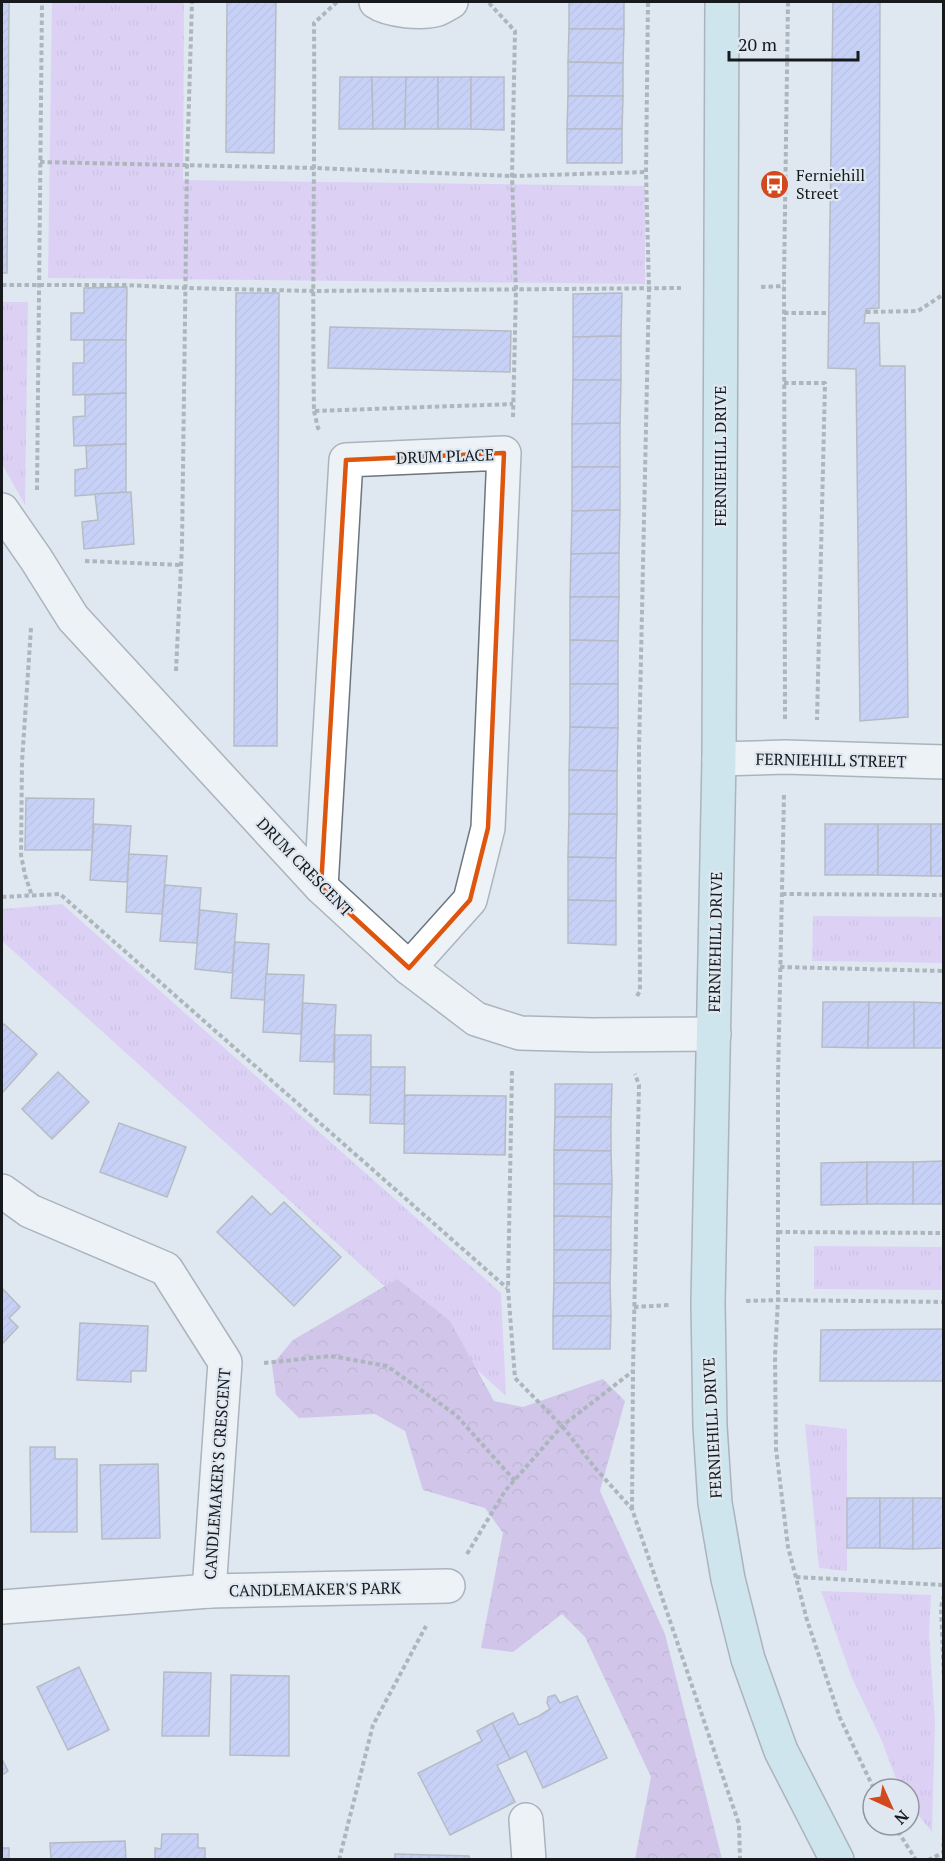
<svg xmlns="http://www.w3.org/2000/svg" width="945" height="1861" viewBox="0 0 945 1861" font-family="'PT Serif',serif">
<defs>
<pattern id="grass-tufts" width="24" height="20" patternUnits="userSpaceOnUse" patternTransform="scale(1.5)"><rect width="24" height="20" fill="#d9b6fb"/><path d="M3 7l-1-3M5 7V3M7 7l1-3M15 17l-1-3M17 17v-4M19 17l1-3" fill="none" stroke="#ba9cd7"/></pattern>
<pattern id="forest-crowns" width="20" height="18" patternUnits="userSpaceOnUse" patternTransform="scale(1.5)"><rect width="20" height="18" fill="#c09ee1"/><path d="M2 6a3 3 0 1 1 6 0M12 15a3 3 0 1 1 6 0" fill="none" stroke="#9b80b6"/></pattern>
<pattern id="building-hatch" width="6" height="6" patternUnits="userSpaceOnUse" patternTransform="scale(1.5)"><rect width="6" height="6" fill="#acb7fe"/><path d="M-1 1l2-2M0 6l6-6M5 7l2-2" fill="none" stroke="#939dd9"/></pattern>
</defs>
<rect width="100%" height="100%" fill="#dfe8f0"/>
<g fill="url(#grass-tufts)">
<path d="M52 2H184L183 180 645 186V284L48 278Z"/>
<path d="M2 302H28L25 505 2 464Z"/>
<path d="M62 904 501 1293 506 1396 2 941V909Z"/>
<path d="M813 916 943 917V963L812 961Z"/>
<path d="M814 1246 943 1247V1290L814 1289Z"/>
<path d="M805 1424 847 1429V1571L819 1568Z"/>
<path d="M821 1591 931 1595 929 1634 935 1723 932 1832 909 1804V1789H900L881 1739 852 1678Z"/>
</g>
<path fill="url(#forest-crowns)" d="M397 1279 450 1321 494 1401 523 1407 603 1379 625 1401 600 1491 665 1634 722 1859H635L651 1777 585 1637 562 1614 513 1652 481 1648 503 1533 485 1508 423 1490 405 1431 375 1414 299 1418 276 1395 272 1365 293 1340Z"/>
<g fill="url(#building-hatch)" stroke="#848690" stroke-width="1.5">
<path d="M2 2H9L7 273H2Z"/>
<path d="M227 2H276L274 153 226 152Z"/>
<rect x="569" y="2" width="55" height="27"/>
<path d="M833 2H880L879 308 866 309 864 323H879L880 366H905L908 717 860 721 856 369 828 368Z"/>
<path d="M569 29H624L623 63 568 62Z"/>
<path d="M568 62 623 63V96H568Z"/>
<path d="M340 77H372L373 129H339Z"/>
<path d="M372 77H406L405 129H373Z"/>
<path d="M406 77H438V129H405Z"/>
<rect x="438" y="77" width="33" height="52"/>
<path d="M471 77H504V130L471 129Z"/>
<path d="M568 96H623L622 129H567Z"/>
<rect x="567" y="129" width="55" height="34"/>
<path d="M127 287 126 340H71V313H84V288Z"/>
<path d="M236 293H279L277 746H234Z"/>
<path d="M622 293 621 336 573 337V294Z"/>
<path d="M330 327 511 331 510 372 328 368Z"/>
<path d="M621 336V380H573V337Z"/>
<path d="M84 340H126V393L73 395V363H84Z"/>
<path d="M573 380H621L620 423 572 424Z"/>
<path d="M126 393V444L74 446 73 417 85 416V395Z"/>
<path d="M620 423V467H572V424Z"/>
<path d="M126 444V492L75 496V470L87 468 86 446Z"/>
<path d="M572 467H620V510L572 511Z"/>
<path d="M131 492 134 544 84 549 82 522 98 520 95 494Z"/>
<path d="M620 510 619 553 571 554 572 511Z"/>
<path d="M619 553V597H570L571 554Z"/>
<path d="M570 597H619L618 641 570 640Z"/>
<path d="M570 640 618 641V684H570Z"/>
<path d="M570 684H618V728L570 727Z"/>
<path d="M570 727 618 728 617 771 569 770Z"/>
<path d="M569 770 617 771V814H569Z"/>
<path d="M26 798 94 799 92 850H25Z"/>
<path d="M569 814H617L616 858 568 857Z"/>
<path d="M94 824 131 826 127 882 90 880Z"/>
<rect x="825" y="824" width="53" height="51"/>
<path d="M878 824H931V876L878 875Z"/>
<rect x="931" y="824" width="13" height="52"/>
<path d="M129 854 167 856 162 914 126 912Z"/>
<path d="M568 857 616 858V901L568 900Z"/>
<path d="M165 885 201 888 197 943 160 941Z"/>
<path d="M568 900 616 901V945L568 943Z"/>
<path d="M200 910 237 914 232 973 195 969Z"/>
<path d="M235 942 269 944 265 1000 231 998Z"/>
<path d="M266 974 304 975 301 1034 263 1032Z"/>
<path d="M823 1002H869L868 1048 822 1047Z"/>
<path d="M869 1002H914V1048H868Z"/>
<path d="M914 1002 944 1003V1048H914Z"/>
<path d="M303 1003 336 1005 333 1062 300 1061Z"/>
<path d="M4 1024 37 1054 2 1093V1026Z"/>
<path d="M335 1035H371V1095L334 1094Z"/>
<path d="M371 1067H405L404 1124 370 1123Z"/>
<path d="M58 1072 89 1102 52 1139 22 1109Z"/>
<path d="M555 1084H612L611 1117H555Z"/>
<path d="M405 1095 506 1096 505 1155 404 1153Z"/>
<path d="M555 1117H611V1151L554 1150Z"/>
<path d="M119 1123 186 1147 167 1197 100 1172Z"/>
<path d="M554 1150 611 1151 612 1184H554Z"/>
<path d="M944 1161V1204H913V1162Z"/>
<path d="M867 1162V1204L821 1205V1163Z"/>
<rect x="867" y="1162" width="46" height="42"/>
<path d="M554 1184H612L611 1217 554 1216Z"/>
<path d="M252 1196 271 1215 284 1202 341 1257 294 1306 217 1232Z"/>
<path d="M554 1216 611 1217V1250H554Z"/>
<path d="M554 1250H611L610 1283H554Z"/>
<path d="M554 1283H610L611 1316H553Z"/>
<path d="M2 1288 20 1307 9 1318 18 1327 2 1344Z"/>
<path d="M553 1316H611L610 1349H553Z"/>
<path d="M80 1323 148 1326 146 1371H131V1382L77 1380Z"/>
<path d="M944 1329V1381H820L821 1330Z"/>
<path d="M30 1447H55V1459H77V1532H31Z"/>
<path d="M158 1464 160 1538 102 1539 100 1465Z"/>
<rect x="847" y="1498" width="33" height="50"/>
<path d="M880 1498H913V1549L880 1548Z"/>
<path d="M913 1498H944V1548L913 1549Z"/>
<path d="M79 1667 109 1730 68 1750 37 1687Z"/>
<path d="M164 1672 211 1673 209 1736H162Z"/>
<path d="M231 1675 289 1676V1756L230 1755Z"/>
<path d="M555 1695 560 1703 577 1696 607 1758 543 1788 526 1751 510 1759 492 1723 513 1713 519 1725 539 1716 550 1709 547 1703 548 1697Z"/>
<path d="M492 1723 510 1759 497 1765 515 1802 450 1835 418 1773 482 1741 477 1731Z"/>
<path d="M2 1759 8 1771 2 1775Z"/>
<path d="M162 1834H198V1848H205V1860H155V1848L161 1849Z"/>
<path d="M125 1841 126 1860H51L50 1843Z"/>
<rect x="2" y="1848" width="7" height="12"/>
<path d="M395 1854 469 1856V1860H395Z"/>
</g>
<g fill="none" stroke-linecap="round" stroke-linejoin="round">
<defs>
<g id="street">
<path d="M376 2C389 11 423 14 438 9 443 7 447 4 451 2"/>
<path d="M2 510 36 559 73 618 321 887 409 968 476 1019 520 1033 592 1035 714 1034"/>
<path d="M719 759 785 757 944 762"/>
<path d="M321 887 346 460 504 453 488 828 470 900 409 968"/>
<path d="M2 1191 30 1211 166 1269 225 1362 209 1591"/>
<path d="M2 1607 209 1591 448 1586"/>
<path d="M526 1820 529 1860"/>
</g>
<path id="secondary" d="M722 2 719 759 708 1303 710 1426 715 1503 728 1579 748 1659 781 1751 837 1860"/>
</defs>
<use href="#street" stroke="#6d757d" stroke-width="36"/>
<use href="#secondary" stroke="#6d757d" stroke-width="36"/>
<g stroke="#747a7f" stroke-width="4" stroke-dasharray="4.5 3" stroke-linecap="butt">
<path d="M337 2 314 23C315 152 312 281 314 411L513 404"/>
<path d="M489 3 515 31 512 176 516 290 513 417"/>
<path d="M40 162 315 168 512 176 646 172"/>
<path d="M2 285H125L187 288 312 291 681 288"/>
<path d="M761 287 784 286"/>
<path d="M866 312 918 311 944 294"/>
<path d="M784 313H828"/>
<path d="M784 383H825L817 720"/>
<path d="M314 411 318 428 321 432"/>
<path d="M37 490 42 2"/>
<path d="M85 561 181 565"/>
<path d="M31 628 22 762 21 855 25 875 32 896"/>
<path d="M176 671 182 545 187 166 192 2"/>
<path d="M785 719 784 279 788 2"/>
<path d="M784 795 778 1079V1300L775 1356 776 1449 788 1547 807 1620 840 1718 874 1789"/>
<path d="M782 894 944 895"/>
<path d="M2 897 60 894 507 1288"/>
<path d="M780 967 944 971"/>
<path d="M637 996 640 991 639 750 649 289 646 172 648 2"/>
<path d="M512 1071 508 1289 515 1378 562 1426 596 1469 632 1509 739 1824 740 1860"/>
<path d="M778 1232 944 1233"/>
<path d="M746 1301 778 1300 944 1302"/>
<path d="M634 1307 670 1305"/>
<path d="M264 1363 331 1356 387 1366 456 1415 515 1481"/>
<path d="M632 1509 633 1371 639 1085 635 1074"/>
<path d="M467 1554 505 1491 562 1426 633 1371"/>
<path d="M796 1577 944 1585"/>
<path d="M944 1595 941 1607 944 1680"/>
<path d="M894 1825 916 1860"/>
<path d="M339 1860 373 1725 426 1626"/>
<path d="M928 1860 943 1853 944 1833"/>
</g>
<use href="#street" stroke="#fff" stroke-width="33"/>
<use href="#secondary" stroke="#bbe2eb" stroke-width="33"/>
</g>
<path d="M0 0H945V1861H0ZM504 453 488 828 470 900 409 968 321 887 346 460Z" fill="#dfe8f0" fill-opacity=".55" fill-rule="evenodd"/>
<path fill="none" stroke="#de560d" stroke-width="4.5" stroke-linejoin="round" d="M504 453 488 828 470 900 409 968 321 887 346 460Z"/>
<defs>
<symbol id="bus-disc" viewBox="-11 -11 22 22"><circle r="9.5" fill="#d1491c" stroke="#dfe8f0"/><path d="M-5-6H5V4H4V6H2V4H-2V6H-4V4H-5ZM-3.5-4V0h7V-4ZM-3.5 1.2v1.5H-2V1.2ZM2 1.2v1.5H3.5V1.2Z" fill="#fff"/></symbol>
</defs>
<g fill-rule="evenodd">
<use href="#bus-disc" x="758" y="168" width="33" height="33"/>
</g>
<g text-anchor="middle" dominant-baseline="central" stroke-width="4.5" stroke-linejoin="round" paint-order="stroke">
<g font-size="16" fill="#171a1d" stroke="#dfe8f0" text-anchor="start">
<text x="796" y="175">Ferniehill<tspan x="796" dy="18">Street</tspan></text>
</g>
<g font-size="16" fill="#171a1d" stroke="#dfe8f0">
<text transform="translate(445 456) rotate(-2)">DRUM PLACE</text>
<text transform="translate(720 456) rotate(-90)">FERNIEHILL DRIVE</text>
<text transform="translate(831 760) rotate(1)">FERNIEHILL STREET</text>
<text transform="translate(305 867) rotate(46)">DRUM CRESCENT</text>
<text transform="translate(715 942) rotate(-89)">FERNIEHILL DRIVE</text>
<text transform="translate(712 1428) rotate(-93)">FERNIEHILL DRIVE</text>
<text transform="translate(217 1474) rotate(-86)">CANDLEMAKER'S CRESCENT</text>
<text transform="translate(315 1589) rotate(-1)">CANDLEMAKER'S PARK</text>
</g>
</g>
<rect width="945" height="1861" fill="none" stroke="#171a1d" stroke-width="6"/>
<g transform="translate(891 1807) rotate(135)"><circle r="28" fill="#dfe8f0" stroke="#8f969c" stroke-width="1.5"/>
<path d="M0-4.5L10 22L0 15L-10 22Z" fill="#d1491c"/>
<text y="-9" font-size="16" font-weight="bold" text-anchor="middle" fill="#171a1d">N</text>
</g>
<path d="M729 51v9h129v-9" fill="none" stroke="#171a1d" stroke-width="3"/>
<text x="738" y="51" font-size="18" fill="#171a1d" stroke="#dfe8f0" stroke-width="4.5" paint-order="stroke">20 m</text>
</svg>
